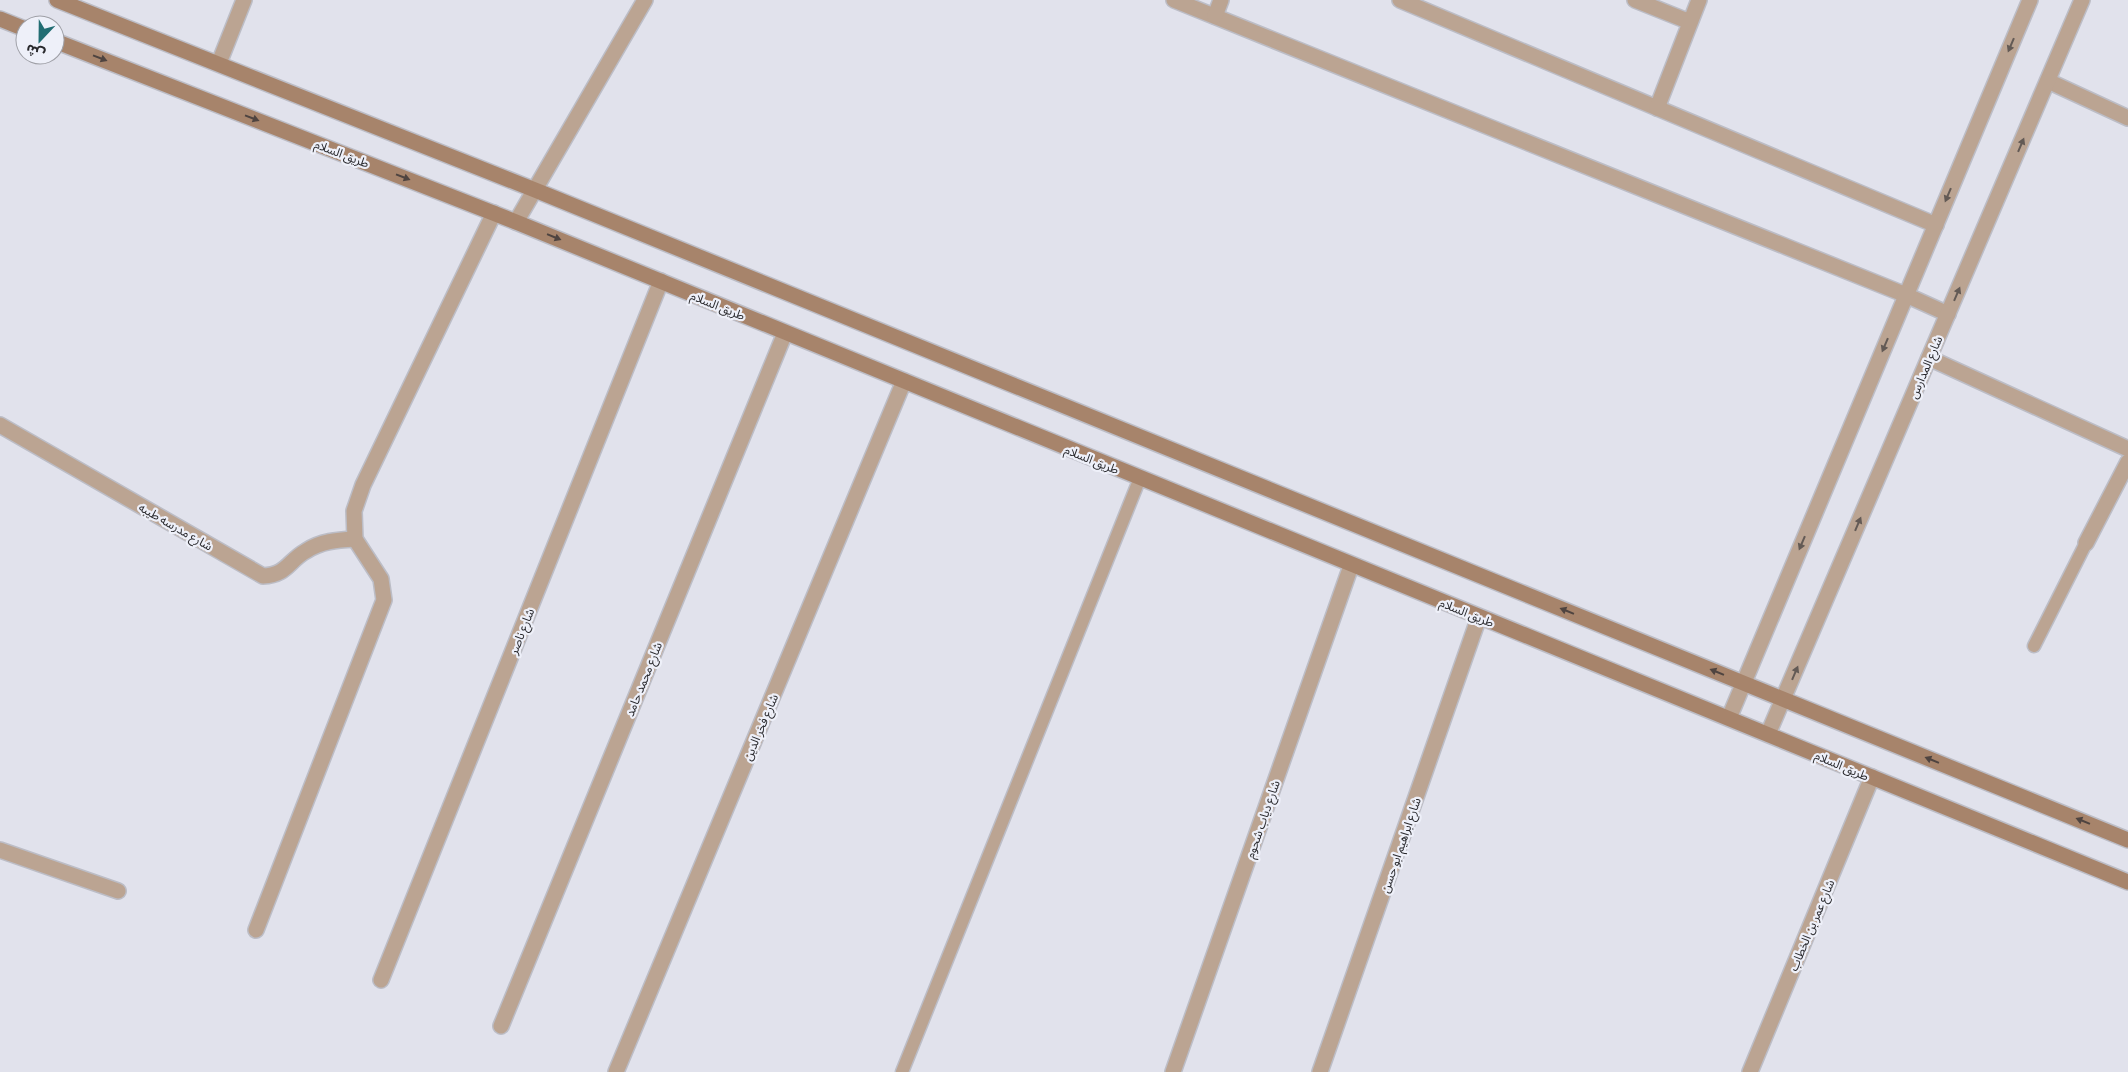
<svg xmlns="http://www.w3.org/2000/svg" width="2128" height="1072" viewBox="0 0 2128 1072" font-family="Barlow,'Noto Sans Arabic',sans-serif">
<rect width="100%" height="100%" fill="#e1e2ec"/>
<g fill="none" stroke-linecap="round" stroke-linejoin="round">
<defs>
<g id="service">
<path d="M2034 646 2086 543"/>
<path d="M902 1072 1140 478"/>
</g>
<g id="minor">
<path d="M1174 0 1906 295 1948 314"/>
<path d="M1400 0 1936 225"/>
<path d="M1635 0 1690 22"/>
<path d="M1215 16 1221 0"/>
<path d="M219 63 244 0"/>
<path d="M2048 81 2128 118"/>
<path d="M1657 108 1699 0"/>
<path d="M516 222 645 0"/>
<path d="M1929 358 2128 449"/>
<path d="M0 425 263 576C287 575 288 561 306 551 321 541 337 540 355 539"/>
<path d="M2086 543 2128 462"/>
<path d="M1729 718 2030 0"/>
<path d="M1768 734 2082 0"/>
<path d="M0 850 118 891"/>
<path d="M256 930 384 600 381 579 355 539 354 511 363 485 494 213"/>
<path d="M381 980 661 281"/>
<path d="M501 1026 785 333"/>
<path d="M616 1072 904 381"/>
<path d="M1173 1072 1351 566"/>
<path d="M1320 1072 1479 617"/>
<path d="M1750 1072 1872 777"/>
</g>
<g id="secondary">
<path d="M57 0 535 190 2128 840"/>
<path d="M0 19 25 29"/>
<path d="M55 41 516 222 2128 882"/>
</g>
</defs>
<use href="#service" stroke="#bcbdc6" stroke-width="15"/>
<use href="#minor" stroke="#bcbdc6" stroke-width="18"/>
<use href="#secondary" stroke="#bcbdc6" stroke-width="18"/>
<use href="#service" stroke="#bba492" stroke-width="12"/>
<use href="#minor" stroke="#bba492" stroke-width="15"/>
<use href="#secondary" stroke="#a7846b" stroke-width="15"/>
</g>
<defs><path id="oneway-solid" d="M-6-.8H1V-3.2L6.5 0L1 3.2V.8H-6Z" transform="scale(1.25)"/></defs>
<g fill="#635a55">
<use href="#oneway-solid" transform="translate(2011 45) rotate(113)"/>
<use href="#oneway-solid" transform="translate(2021 145) rotate(-67)"/>
<use href="#oneway-solid" transform="translate(1948 195) rotate(113)"/>
<use href="#oneway-solid" transform="translate(1957 294) rotate(-67)"/>
<use href="#oneway-solid" transform="translate(1885 345) rotate(113)"/>
<use href="#oneway-solid" transform="translate(1858 524) rotate(-67)"/>
<use href="#oneway-solid" transform="translate(1802 543) rotate(113)"/>
<use href="#oneway-solid" transform="translate(1795 673) rotate(-67)"/>
</g>
<g fill="#4f4440">
<use href="#oneway-solid" transform="translate(100 58) rotate(21)"/>
<use href="#oneway-solid" transform="translate(252 118) rotate(21)"/>
<use href="#oneway-solid" transform="translate(403 177) rotate(21)"/>
<use href="#oneway-solid" transform="translate(554 237) rotate(22)"/>
<use href="#oneway-solid" transform="translate(1567 611) rotate(-158)"/>
<use href="#oneway-solid" transform="translate(1717 672) rotate(-158)"/>
<use href="#oneway-solid" transform="translate(1932 760) rotate(-158)"/>
<use href="#oneway-solid" transform="translate(2083 821) rotate(-158)"/>
</g>
<g text-anchor="middle" dominant-baseline="central" stroke-width="4.5" stroke-linejoin="round" paint-order="stroke">
<g font-size="12" fill="#29292d" stroke="#eef0f9">
<text transform="translate(342 153) rotate(21)">طريق السلام</text>
<text transform="translate(718 305) rotate(22)">طريق السلام</text>
<text transform="translate(1925 367) rotate(-67)">شارع المدارس</text>
<text transform="translate(1092 459) rotate(22)">طريق السلام</text>
<text transform="translate(176 526) rotate(30)">شارع مدرسه طيبه</text>
<text transform="translate(1467 612) rotate(22)">طريق السلام</text>
<text transform="translate(521 631) rotate(-68)">شارع ناصر</text>
<text transform="translate(643 679) rotate(-68)">شارع محمد حامد</text>
<text transform="translate(760 727) rotate(-67)">شارع فخر الدين</text>
<text transform="translate(1842 765) rotate(23)">طريق السلام</text>
<text transform="translate(1262 819) rotate(-71)">شارع دياب شحوم</text>
<text transform="translate(1400 845) rotate(-71)">شارع ابراهيم ابو حسن</text>
<text transform="translate(1811 925) rotate(-67)">شارع عمر بن الخطاب</text>
</g>
</g>
<g transform="translate(40 40) rotate(202)"><circle r="24" fill="#eef0f9" stroke="#9fa0a7"/>
<path d="M0-4L9 19L0 12L-9 19Z" fill="#226d73"/>
<text y="-8" font-size="14" font-weight="bold" text-anchor="middle" fill="#29292d">ش</text>
</g>
</svg>
